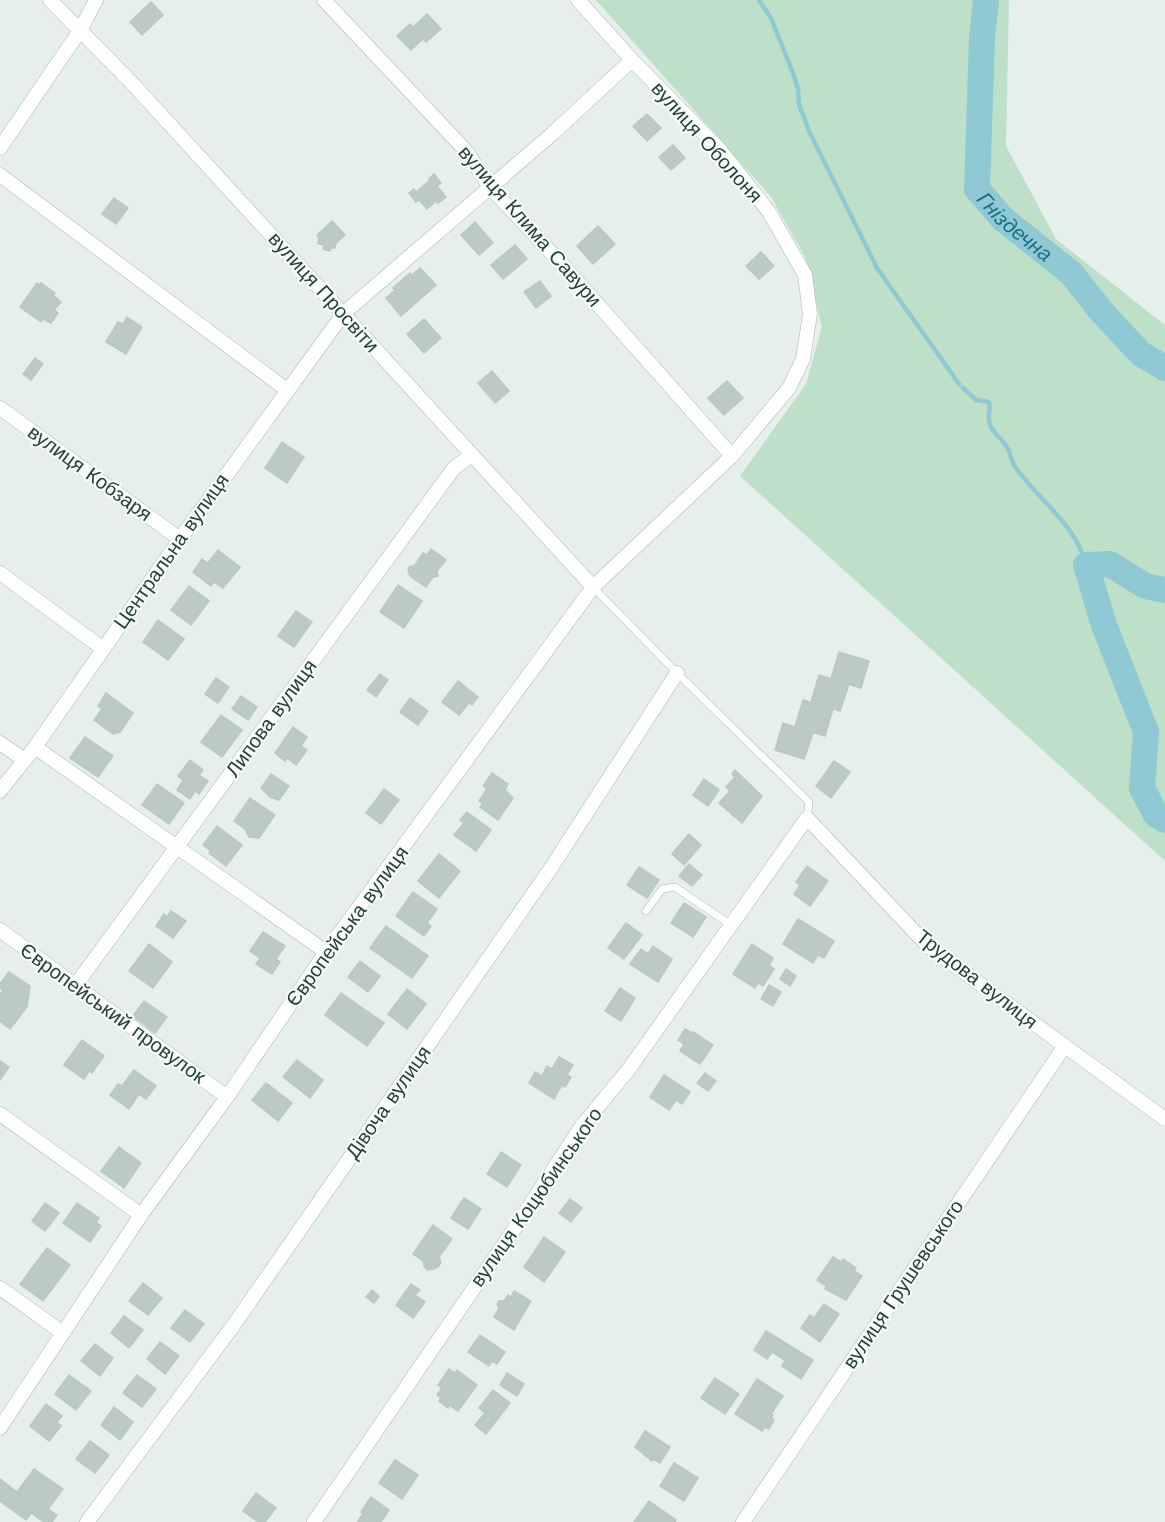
<svg xmlns="http://www.w3.org/2000/svg" width="1165" height="1522" viewBox="0 0 1165 1522" font-family="'Work Sans',sans-serif">
<rect width="100%" height="100%" fill="#e6efeb"/>
<path fill="#bfe0c8" d="M596 0H1009L1006 146 1056 239 1165 325V861L740 476 806 384 822 327 805 257 771 197Z"/>
<g fill="none" stroke-linecap="round" stroke-linejoin="round">
<g stroke="#8ec9d4" stroke-width="4.5">
<path d="M759 0 771 18 793 73 798 89 799 104 809 131 877 268 959 384"/>
<path d="M963 388 976 400 989 402C991 410 987 417 990 425 994 434 1002 439 1007 447 1011 454 1011 462 1016 468 1039 500 1077 526 1086 565"/>
</g>
<g stroke="#8ec9d4" stroke-width="26">
<path id="s1" d="M986 0 982 38 977 189 1003 219 1071 273 1101 311 1141 354 1165 368"/>
<path d="M1165 590 1145 586 1110 564 1086 565 1104 625 1146 732 1142 788 1156 815 1165 820"/>
</g>
</g>
<g fill="#bbcac4" stroke="#b8c9c2" stroke-width="1.5">
<path d="M151 2 163 15 142 35 130 22Z"/>
<path d="M427 14 441 29 426 42 423 39 411 50 397 36 410 24 413 27Z"/>
<path d="M647 114 661 128 647 141 633 126Z"/>
<path d="M673 145 685 158 671 170 659 157Z"/>
<path d="M434 174 441 183 437 186 446 197 438 203 436 201 427 209 419 200 416 202 409 193 414 189 416 192 430 180 429 179Z"/>
<path d="M114 198 128 208 116 224 102 214Z"/>
<path d="M332 221 345 235 336 243 335 248H331L330 251 323 249 324 245 318 244 319 238 317 235Z"/>
<path d="M475 222 493 243 479 255 461 235Z"/>
<path d="M598 226 615 244 593 264 577 246Z"/>
<path d="M515 245 527 259 503 279 491 265Z"/>
<path d="M761 252 774 266 759 279 746 266Z"/>
<path d="M420 268 436 285 401 316 386 298 395 290 393 288 410 273 412 275Z"/>
<path d="M540 281 551 296 536 308 524 292Z"/>
<path d="M37 283 39 285 41 283 55 293 53 295 61 302 54 310 58 313 51 323 43 319 41 322 20 307Z"/>
<path d="M127 317 142 327 126 354 106 342 118 322 123 324Z"/>
<path d="M424 319 441 338 424 353 407 334Z"/>
<path d="M35 358 43 364 31 380 23 374Z"/>
<path d="M492 371 509 391 495 403 478 383Z"/>
<path d="M727 381 743 398 724 415 708 398Z"/>
<path d="M282 442 304 457 287 483 265 468Z"/>
<path d="M431 549 446 560 437 571 438 576 433 577 426 587 410 576 408 571 409 567 415 565 423 553 427 555Z"/>
<path d="M218 550 240 567 223 588 214 582 211 586 193 572 202 559 208 563Z"/>
<path d="M398 585 422 601 404 628 380 612Z"/>
<path d="M189 586 209 601 191 625 171 610Z"/>
<path d="M296 611 312 622 294 647 278 636Z"/>
<path d="M158 620 184 639 168 660 143 642Z"/>
<path d="M839 652 869 661 861 688 831 679Z"/>
<path d="M380 674 388 680 376 697 367 690Z"/>
<path d="M819 675 849 684 840 711 811 702Z"/>
<path d="M216 678 229 687 218 703 205 694Z"/>
<path d="M458 681 478 697 472 705 469 703 459 715 442 702Z"/>
<path d="M106 693 133 713 120 732 113 734 94 720 102 709 98 706Z"/>
<path d="M241 696 257 707 248 720 232 709Z"/>
<path d="M410 698 428 711 418 725 400 712Z"/>
<path d="M803 700 833 709 825 736 795 727Z"/>
<path d="M221 715 242 730 222 757 201 742Z"/>
<path d="M783 723 813 733 804 759 775 750Z"/>
<path d="M293 727 307 737 301 746 307 750 296 765 287 758 285 761 275 753Z"/>
<path d="M85 737 113 756 98 777 70 758Z"/>
<path d="M190 760 203 770 199 775 208 781 199 794 195 791 190 799 177 790 183 780 178 776Z"/>
<path d="M834 761 850 772 831 798 816 786Z"/>
<path d="M735 770 762 796 742 823 719 803 730 791 726 787 735 777 732 774Z"/>
<path d="M492 773 508 784 505 790 513 798 498 820 480 807 483 803 479 801 487 789 483 786Z"/>
<path d="M271 774 289 786 279 800 270 797 261 788Z"/>
<path d="M704 779 719 790 708 806 693 795Z"/>
<path d="M157 784 184 803 169 824 142 805Z"/>
<path d="M384 789 399 800 381 824 366 813Z"/>
<path d="M250 798 275 815 259 838 249 837 245 829 234 821Z"/>
<path d="M467 812 491 830 476 851 454 835 464 823 460 820Z"/>
<path d="M217 826 242 845 226 866 209 853 211 851 203 845Z"/>
<path d="M689 834 701 845 684 865 672 854Z"/>
<path d="M439 854 460 871 439 898 418 881Z"/>
<path d="M689 864 702 875 692 886 679 876Z"/>
<path d="M807 866 828 881 810 906 794 894 800 885 796 882Z"/>
<path d="M639 867 659 880 647 898 627 885Z"/>
<path d="M413 892 437 909 427 923 431 926 424 936 396 916Z"/>
<path d="M684 903 706 917 693 937 671 923Z"/>
<path d="M171 911 186 921 173 938 156 926 164 914 167 917Z"/>
<path d="M798 919 834 941 824 958 818 955 813 963 783 944Z"/>
<path d="M626 923 642 935 624 959 608 948Z"/>
<path d="M386 926 428 956 412 978 370 948Z"/>
<path d="M263 932 285 946 276 959 280 962 272 974 256 964 260 958 250 951Z"/>
<path d="M149 944 172 962 153 988 129 971Z"/>
<path d="M752 944 773 958 769 965 774 969 763 986 758 983 755 988 733 974Z"/>
<path d="M653 946 672 959 658 982 630 964 641 949 648 954Z"/>
<path d="M360 961 380 976 368 992 348 977Z"/>
<path d="M786 969 796 976 790 986 780 979Z"/>
<path d="M9 972 30 986 27 1007 10 1029 0 1021V995L3 990 0 988V984Z"/>
<path d="M769 985 781 992 773 1006 761 999Z"/>
<path d="M620 988 635 998 621 1021 605 1011Z"/>
<path d="M407 989 426 1004 407 1029 388 1014Z"/>
<path d="M341 993 384 1023 367 1046 325 1015Z"/>
<path d="M144 1001 167 1017 155 1033 133 1016Z"/>
<path d="M685 1029 692 1033 693 1032 713 1045 700 1064 680 1051 684 1044 678 1040Z"/>
<path d="M82 1040 104 1056 92 1073 89 1071 84 1079 64 1065Z"/>
<path d="M559 1057 573 1065 567 1075 571 1077 565 1087 562 1085 554 1099 529 1083 535 1072 542 1076 547 1066 552 1069Z"/>
<path d="M297 1060 323 1080 310 1098 283 1077Z"/>
<path d="M0 1061 9 1067 0 1080Z"/>
<path d="M134 1070 156 1086 146 1099 139 1094 129 1109 110 1095 118 1084 122 1086Z"/>
<path d="M705 1073 716 1081 708 1091 697 1083Z"/>
<path d="M664 1075 690 1092 682 1104 676 1100 669 1110 650 1097Z"/>
<path d="M266 1083 292 1103 278 1121 252 1100Z"/>
<path d="M119 1147 141 1163 124 1188 101 1171Z"/>
<path d="M501 1152 521 1165 507 1187 487 1174Z"/>
<path d="M464 1198 481 1209 468 1229 451 1218Z"/>
<path d="M570 1199 582 1208 571 1222 559 1213Z"/>
<path d="M45 1203 59 1213 45 1231 32 1221Z"/>
<path d="M77 1203 99 1218 96 1223 101 1226 90 1242 63 1223Z"/>
<path d="M433 1225 452 1239 439 1257 441 1262 439 1266 434 1269 427 1270 424 1266 423 1261 413 1254Z"/>
<path d="M544 1237 565 1252 544 1282 524 1267Z"/>
<path d="M47 1248 70 1265 43 1301 20 1284Z"/>
<path d="M833 1257 841 1262 843 1259 856 1268 854 1271 862 1276 846 1300 825 1289 826 1286 817 1280Z"/>
<path d="M143 1283 162 1298 148 1315 129 1301Z"/>
<path d="M411 1284 420 1290 415 1295 425 1302 413 1318 396 1305Z"/>
<path d="M372 1290 379 1296 374 1303 366 1297Z"/>
<path d="M514 1291 531 1301 514 1330 494 1317 499 1308 497 1304 499 1301H504L508 1295 511 1297Z"/>
<path d="M824 1304 839 1314 820 1342 801 1328 810 1315 814 1318Z"/>
<path d="M185 1310 204 1324 190 1342 171 1328Z"/>
<path d="M124 1316 143 1330 129 1348 111 1333Z"/>
<path d="M766 1331 813 1360 801 1379 782 1366 785 1360 772 1352 767 1359 754 1350Z"/>
<path d="M480 1335 505 1352 497 1364 492 1361 489 1366 468 1352Z"/>
<path d="M160 1342 179 1356 165 1374 147 1359Z"/>
<path d="M95 1344 113 1358 100 1376 81 1361Z"/>
<path d="M449 1369 455 1373 457 1370 477 1385 458 1411 449 1405 448 1408 439 1401 441 1398 437 1395 442 1388 438 1385Z"/>
<path d="M507 1373 524 1384 517 1396 500 1385Z"/>
<path d="M69 1375 91 1391 76 1410 55 1394Z"/>
<path d="M137 1375 156 1389 142 1407 123 1393Z"/>
<path d="M715 1378 739 1394 725 1414 701 1398Z"/>
<path d="M757 1379 783 1396 771 1414 773 1415 771 1418 774 1420 769 1429 765 1427 762 1431 735 1414Z"/>
<path d="M493 1390 510 1403 486 1434 475 1425 485 1413 479 1408Z"/>
<path d="M46 1404 62 1416 57 1422 61 1426 49 1441 30 1426Z"/>
<path d="M114 1407 133 1422 120 1440 101 1425Z"/>
<path d="M645 1431 670 1447 660 1463 653 1459 652 1461 635 1447Z"/>
<path d="M90 1441 109 1455 95 1473 76 1459Z"/>
<path d="M395 1460 418 1475 402 1499 379 1483Z"/>
<path d="M674 1463 698 1478 684 1501 660 1486Z"/>
<path d="M34 1469 63 1489 48 1509 57 1515 52 1522H44L31 1513 26 1520 0 1501V1479L17 1492Z"/>
<path d="M256 1493 276 1508 265 1522H258L243 1511Z"/>
<path d="M371 1497 389 1510 381 1522H360L358 1521 363 1514 361 1512Z"/>
<path d="M649 1501 676 1520 675 1522H634Z"/>
</g>
<g fill="none" stroke-linecap="round" stroke-linejoin="round">
<defs>
<g id="lane">
<path d="M593 587 677 673 809 802 807 818"/>
<path d="M646 911 662 889 675 887 731 925"/>
</g>
<g id="street">
<path d="M50 0 130 81 593 587"/>
<path d="M324 0 467 152 489 186 561 263 732 456"/>
<path d="M0 148 81 29 96 0"/>
<path d="M0 175 287 390"/>
<path d="M0 408 180 539"/>
<path d="M0 573 102 648"/>
<path d="M0 743 23 759"/>
<path d="M35 747 326 952"/>
<path d="M0 791 35 747 180 539 344 313 552 134 632 60"/>
<path d="M0 930 227 1097"/>
<path d="M75 986 454 468 472 455"/>
<path d="M0 1114 141 1215"/>
<path d="M0 1288 63 1333"/>
<path d="M0 1428 141 1215 227 1097 326 952 593 587 732 456 789 388 803 359 810 314 805 275 769 212 721 151 632 60 578 0"/>
<path d="M87 1522 233 1326 551 868 677 673"/>
<path d="M314 1522 513 1231 581 1127 629 1069 807 818 928 946 1165 1119"/>
<path d="M743 1522 1064 1047"/>
</g>
</defs>
<use href="#lane" stroke="#a8b8b2" stroke-width="8"/>
<use href="#street" stroke="#a8b8b2" stroke-width="15"/>
<use href="#lane" stroke="#fff" stroke-width="7"/>
<use href="#street" stroke="#fff" stroke-width="14"/>
</g>
<g text-anchor="middle" dominant-baseline="central" stroke-width="4.5" stroke-linejoin="round" paint-order="stroke">
<g font-size="20" fill="#24423a" stroke="#f7fbf9">
<text transform="translate(707 142) rotate(48)">вулиця Оболоня</text>
<text transform="translate(530 226) rotate(49)">вулиця Клима Савури</text>
<text transform="translate(324 292) rotate(48)">вулиця Просвіти</text>
<text transform="translate(90 473) rotate(36)">вулиця Кобзаря</text>
<text transform="translate(171 551) rotate(-55)">Центральна вулиця</text>
<text transform="translate(271 718) rotate(-54)">Липова вулиця</text>
<text transform="translate(347 926) rotate(-54)">Європейська вулиця</text>
<text transform="translate(977 979) rotate(38)">Трудова вулиця</text>
<text transform="translate(113 1013) rotate(36)">Європейський провулок</text>
<text transform="translate(388 1102) rotate(-55)">Дівоча вулиця</text>
<text transform="translate(536 1197) rotate(-55)">вулиця Коцюбинського</text>
<text transform="translate(903 1284) rotate(-56)">вулиця Грушевського</text>
</g>
<g font-size="21" font-style="italic" fill="#1c6f80" stroke="#f7fbf9">
<text stroke="none"><textPath href="#s1" startOffset="243">Гніздечна</textPath></text>
</g>
</g>
</svg>
